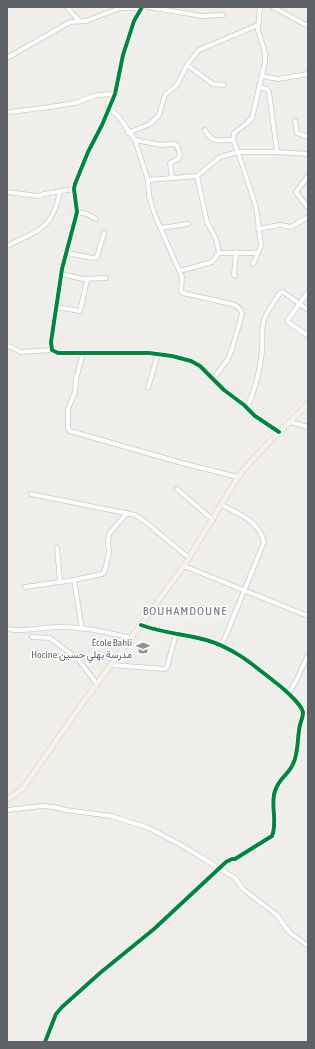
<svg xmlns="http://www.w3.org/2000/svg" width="315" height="1049" viewBox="0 0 315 1049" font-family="'Asap Condensed',Vazirmatn,sans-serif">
<rect width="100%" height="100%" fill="#efeeea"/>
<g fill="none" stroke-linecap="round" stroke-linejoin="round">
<defs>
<g id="minor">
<path d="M67 7 79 21"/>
<path d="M142 7 134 21 123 55 115 94 102 125 88 152 75 184 74 189 77 212 62 269 51 342 52 350 58 353H149L172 356 191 361 200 366 224 390 244 405 255 416 279 432"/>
<path d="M148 7 202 16 223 15"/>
<path d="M273 7 308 26"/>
<path d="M7 58 70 22 86 21 120 8H140"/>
<path d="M187 65 213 84 224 85"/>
<path d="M262 76 278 79 308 74"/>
<path d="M259 87 267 89 269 92 277 152"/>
<path d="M108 107 119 117 135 140 148 180 149 196 156 218 182 277 181 291 183 293 235 305 240 309 242 314 232 349 228 359 213 379"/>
<path d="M10 112 50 107 75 103 97 95 115 94"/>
<path d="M295 121 297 133 308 137"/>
<path d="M205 130C213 144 218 140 233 140"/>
<path d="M128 133 150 124 159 115 165 95 177 85 187 65 199 50 258 25"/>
<path d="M135 140 161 145 173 144 177 145 180 155 178 159 170 163 172 178"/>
<path d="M197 176 207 222 216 239 219 253"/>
<path d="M308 176 296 192 308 208"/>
<path d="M148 180 197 176 220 157 238 152H277L308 154"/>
<path d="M7 192 38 196 44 194 74 189"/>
<path d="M77 212 87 214 96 219"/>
<path d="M161 228 188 224"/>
<path d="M258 229 280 225 291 227 308 217"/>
<path d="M7 246C39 230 53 229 60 191"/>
<path d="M67 253 93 258 97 257 104 233"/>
<path d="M253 264 261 246 257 214 256 207 238 152 233 140 234 133 246 124 252 118 265 62V53L258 30 260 7"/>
<path d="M180 271 212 262 219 253H257"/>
<path d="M61 274 83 279 106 278"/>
<path d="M235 276 234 275 236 252"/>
<path d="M308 292 287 321 308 336"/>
<path d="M56 307 80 311 87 280"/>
<path d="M7 346 11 347 21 352 52 350"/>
<path d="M83 353 76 379 75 392 68 409V428L70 431 182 463 238 477"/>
<path d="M148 388 158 354"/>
<path d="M247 408C255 390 260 370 262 351 263 341 261 330 264 320 267 311 275 301 280 293L283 292 308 310"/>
<path d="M290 422 308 427"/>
<path d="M177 489 213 520"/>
<path d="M31 494 135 515 143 520 189 558"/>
<path d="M222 505C239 514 259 521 264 542L222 645"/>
<path d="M57 548 60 581"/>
<path d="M184 566 308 616"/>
<path d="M74 580 82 629"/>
<path d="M25 587 74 580 102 574 104 573 109 553 108 542 109 534 127 513"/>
<path d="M7 629C26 633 44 626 63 627 84 627 111 633 131 638"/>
<path d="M32 637 50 638 78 659 97 684"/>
<path d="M112 665 165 669 167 667 176 634"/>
<path d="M289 693 296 681 308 655"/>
<path d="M7 810 42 806 54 807 66 810 111 816 149 828 183 846 235 878 243 889 277 915 289 932 308 946"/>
<path d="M45 1042 56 1014 62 1007 100 973 154 929 226 862 232 859H235L272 836C278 821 270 805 275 791 279 778 289 774 293 764 299 752 297 737 300 725 301 721 303 717 303 713 303 706 286 691 280 686 257 668 235 648 206 640 185 634 162 633 141 625"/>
</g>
<path id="major" d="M7 800 22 789 28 781 79 708 184 566 238 477C259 450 284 428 308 404"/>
</defs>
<use href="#minor" stroke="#cbcccc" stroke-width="5.5"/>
<use href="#major" stroke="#d7ceb8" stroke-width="6"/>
<use href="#minor" stroke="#fdfcfc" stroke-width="4"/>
<use href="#major" stroke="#f4f2e9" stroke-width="5"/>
<defs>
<g id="cycleway">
<path d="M142 7 134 21 123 55 115 94 102 125 88 152 75 184 74 189 77 212 62 269 51 342 52 350 58 353H149L172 356 191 361 200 366 224 390 244 405 255 416 279 432"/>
<path d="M45 1042 56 1014 62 1007 100 973 154 929 226 862 232 859H235L272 836C278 821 270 805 275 791 279 778 289 774 293 764 299 752 297 737 300 725 301 721 303 717 303 713 303 706 286 691 280 686 257 668 235 648 206 640 185 634 162 633 141 625"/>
</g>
</defs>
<use href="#cycleway" stroke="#fff" stroke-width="6"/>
<use href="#cycleway" stroke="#00873e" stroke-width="4"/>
</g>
<defs>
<symbol id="school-bare" viewBox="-9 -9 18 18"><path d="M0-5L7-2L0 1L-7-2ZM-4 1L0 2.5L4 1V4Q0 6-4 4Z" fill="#919496" stroke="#fff" stroke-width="2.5" paint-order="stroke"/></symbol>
</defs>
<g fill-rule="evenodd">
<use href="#school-bare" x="133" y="638" width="20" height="20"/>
</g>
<g text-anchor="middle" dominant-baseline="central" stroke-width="3" stroke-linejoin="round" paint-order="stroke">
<g font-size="10" fill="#5f6368" stroke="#fff" text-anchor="end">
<text x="132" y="642">École Bahli<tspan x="132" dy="12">Hocine;مدرسة بهلي حسين</tspan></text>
</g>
<g font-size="12" letter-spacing="1" fill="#70757a" stroke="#fff">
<text x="185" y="611">BOUHAMDOUNE</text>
</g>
</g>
<rect width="315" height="1049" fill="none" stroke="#5f6368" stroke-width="16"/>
</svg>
